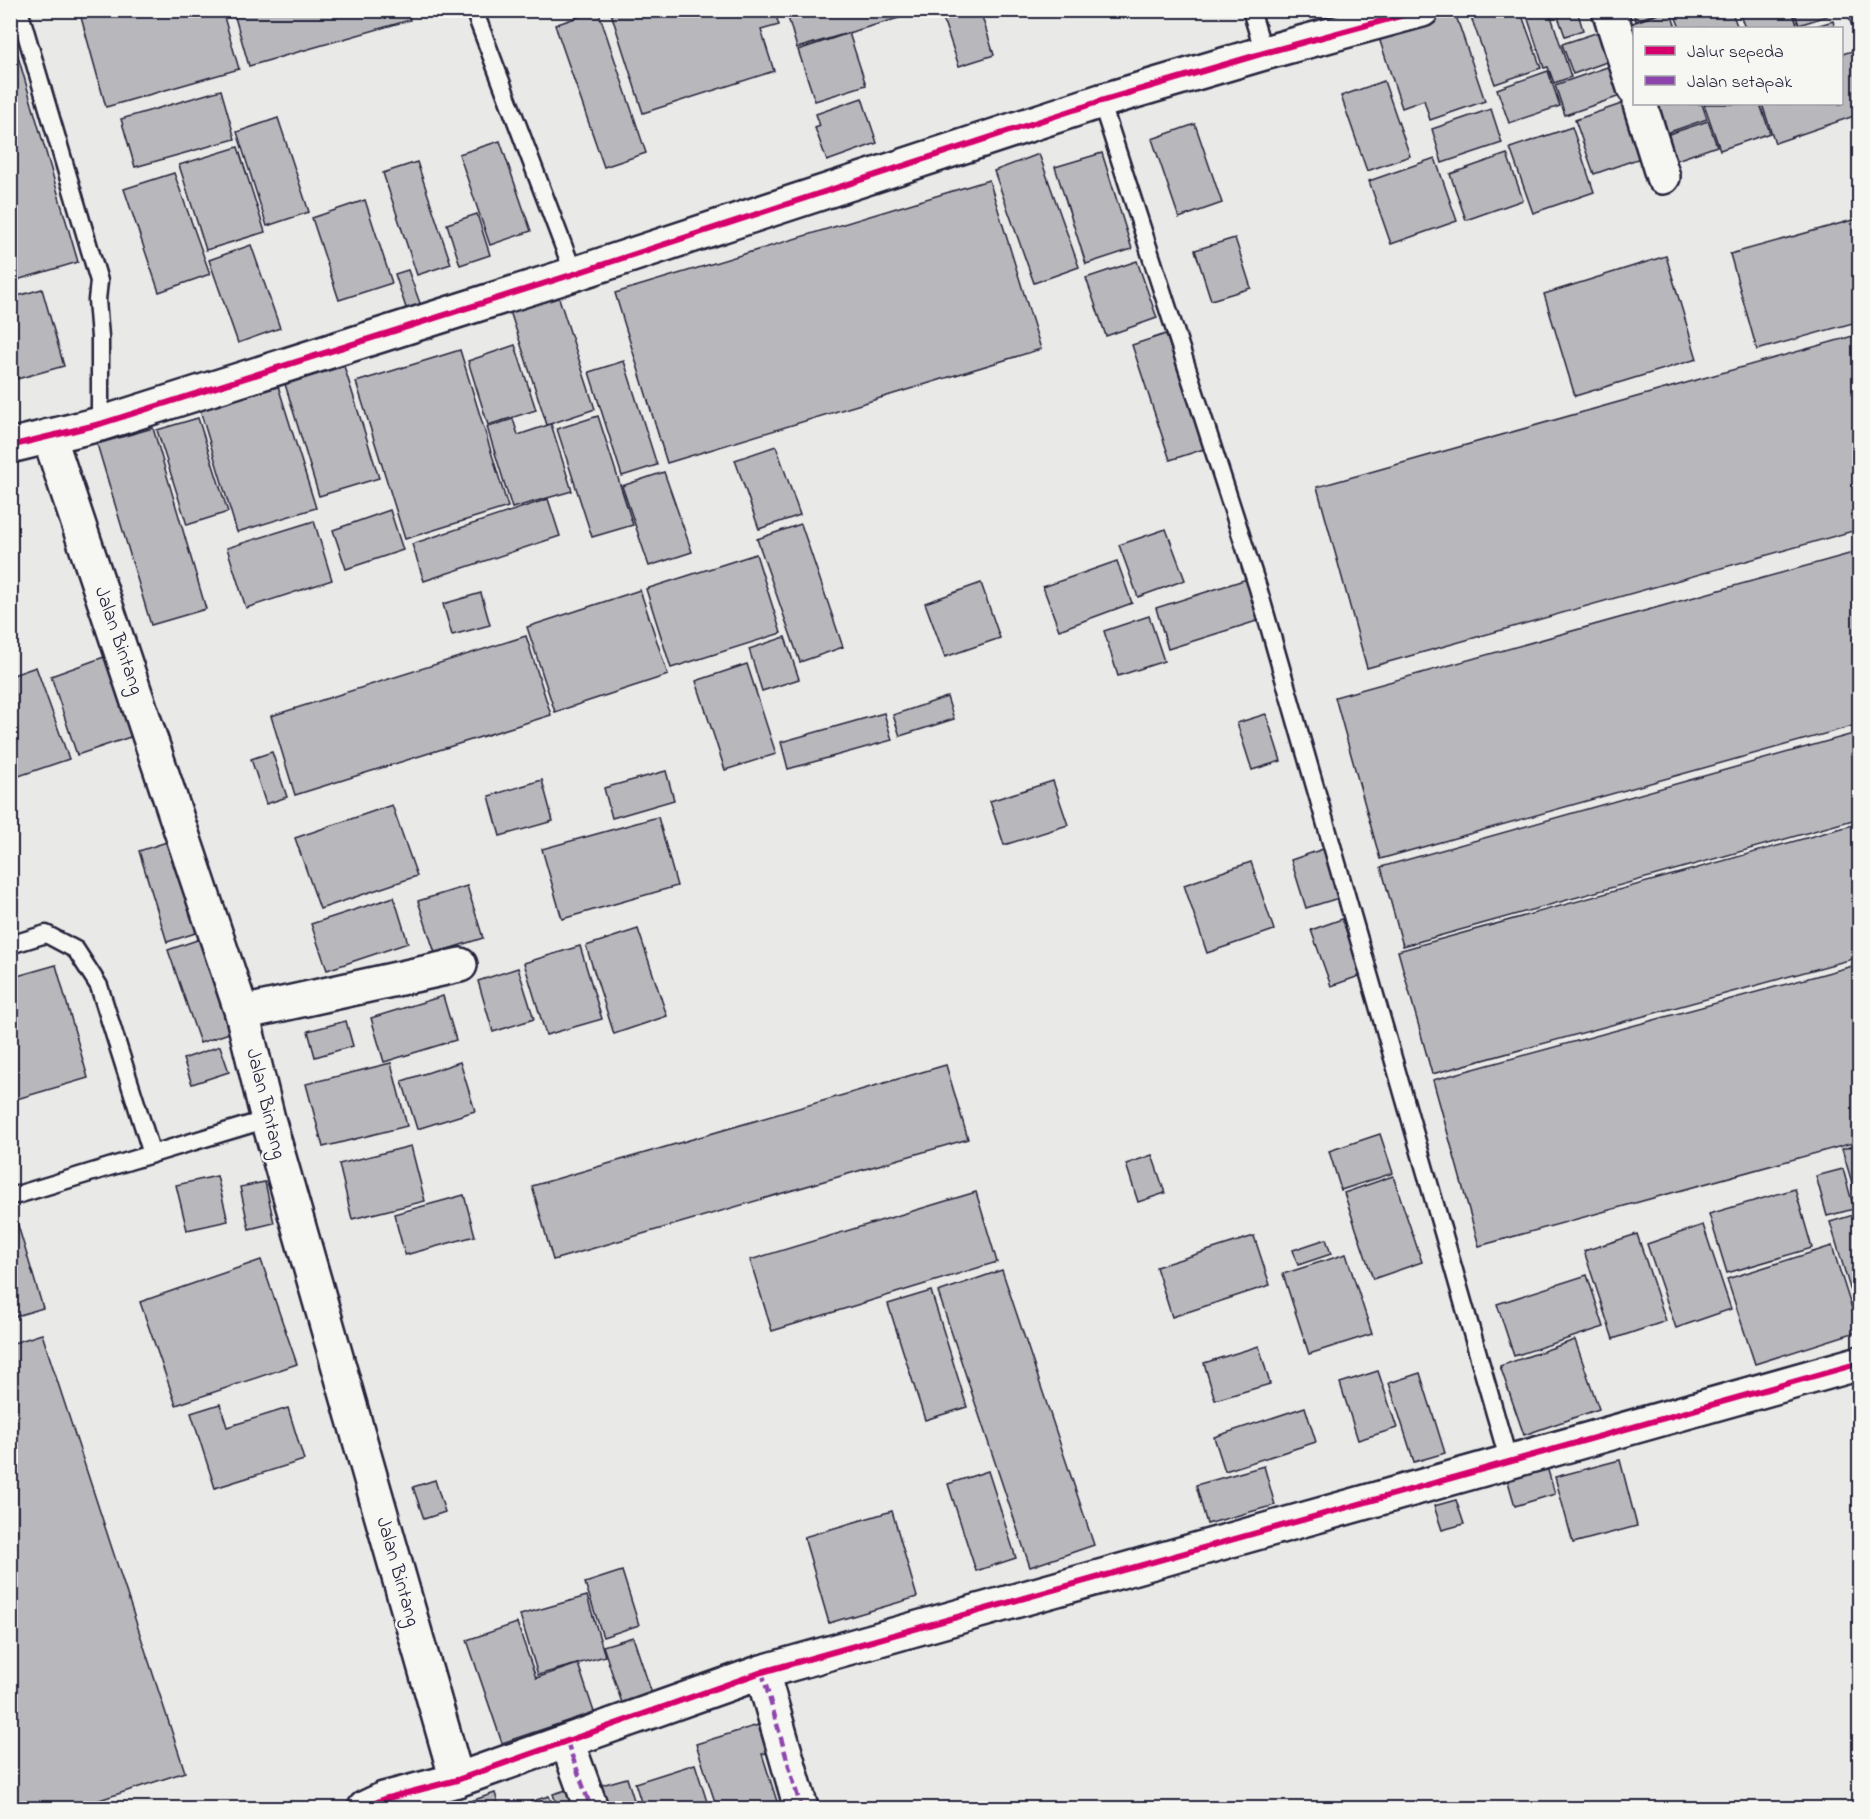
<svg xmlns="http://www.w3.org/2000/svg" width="1870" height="1819" viewBox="0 0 1870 1819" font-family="'Indie Flower',sans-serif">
<rect width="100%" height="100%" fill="#e9e9e7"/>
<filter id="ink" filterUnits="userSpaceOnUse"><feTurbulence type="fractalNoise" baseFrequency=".0167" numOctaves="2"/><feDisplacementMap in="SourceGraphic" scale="12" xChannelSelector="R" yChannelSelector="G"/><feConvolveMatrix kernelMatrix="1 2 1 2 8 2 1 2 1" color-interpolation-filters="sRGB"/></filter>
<g filter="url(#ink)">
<g fill="#b8b8bc" stroke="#22223b" stroke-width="1.5">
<path d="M79 10H222L239 69 106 107Z"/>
<path d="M233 10H407L410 20 249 66Z"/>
<path d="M598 10 646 153 604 167 555 25Z"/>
<path d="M610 10H774L779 25 761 30 774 71 643 113Z"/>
<path d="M786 10H926L797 48Z"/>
<path d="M940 10H980L994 55 959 66Z"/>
<path d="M1450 10H1454L1485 101 1430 120 1424 100 1402 108 1378 35Z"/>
<path d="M1489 10H1520L1541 68 1495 84 1471 17Z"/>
<path d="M1525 10H1549L1571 77 1554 83 1548 67 1544 68Z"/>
<path d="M1577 10 1583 30 1565 36 1556 11Z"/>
<path d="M1632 10H1664L1636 21Z"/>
<path d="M1670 10 1676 28H1634V75L1618 28Z"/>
<path d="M1673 10H1731L1738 28H1680Z"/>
<path d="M1738 10H1792L1798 28H1745Z"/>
<path d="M1794 10H1842V11L1799 25Z"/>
<path d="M1846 10H1860V48Z"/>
<path d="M1833 21 1835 28H1810Z"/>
<path d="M10 29 78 262 10 282Z"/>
<path d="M1605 30 1615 59 1573 74 1562 44Z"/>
<path d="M849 33 866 85 815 101 798 50Z"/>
<path d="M1859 49 1860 114 1775 143 1762 104H1842V54Z"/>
<path d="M1619 63 1629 93 1565 115 1555 85Z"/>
<path d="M1548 71 1560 106 1509 123 1497 89Z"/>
<path d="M1384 81 1410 156 1367 171 1341 96Z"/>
<path d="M221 90 235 139 135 167 121 119Z"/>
<path d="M862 98 877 143 827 161 815 128 820 126 816 114Z"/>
<path d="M1630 101 1649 155 1594 174 1575 120Z"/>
<path d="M1644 104H1702L1707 119 1655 137Z"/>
<path d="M1704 104H1760L1770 133 1720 150Z"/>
<path d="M1491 109 1502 143 1442 163 1432 129Z"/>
<path d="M278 118 309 212 267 226 237 132Z"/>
<path d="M1708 121 1717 146 1662 165 1654 139Z"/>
<path d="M1195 124 1222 203 1179 218 1152 139Z"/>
<path d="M1572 127 1594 192 1533 213 1510 148Z"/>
<path d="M500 141 531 231 490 245 459 154Z"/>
<path d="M238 147 265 232 206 250 179 165Z"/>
<path d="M1102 153 1132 249 1086 264 1055 167Z"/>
<path d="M1039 154 1079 267 1034 283 994 171Z"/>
<path d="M1507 154 1523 200 1466 220 1450 174Z"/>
<path d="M1435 158 1457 221 1391 244 1369 181Z"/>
<path d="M417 162 451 264 417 275 383 173Z"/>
<path d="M174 173 210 274 159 292 124 189Z"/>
<path d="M989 180 1041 349 667 463 615 293Z"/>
<path d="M365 200 392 283 339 300 312 218Z"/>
<path d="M477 214 490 255 460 265 447 224Z"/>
<path d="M1860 218V321L1757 350 1730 254Z"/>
<path d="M1235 238 1251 288 1211 300 1195 250Z"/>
<path d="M251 245 280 328 238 343 209 260Z"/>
<path d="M1666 256 1697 359 1575 396 1544 294Z"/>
<path d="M1137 261 1157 318 1106 336 1086 278Z"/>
<path d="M408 270 421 306 407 311 395 274Z"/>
<path d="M42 289 64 366 17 379 10 355V298Z"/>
<path d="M557 292 595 409 547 425 509 308Z"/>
<path d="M1166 334 1204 449 1170 460 1132 345Z"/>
<path d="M1860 334V529L1367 668 1317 487Z"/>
<path d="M515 345 536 410 488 425 468 361Z"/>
<path d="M460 350 508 507 405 539 356 382Z"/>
<path d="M624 361 657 465 622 476 589 372Z"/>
<path d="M344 366 379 478 319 496 285 384Z"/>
<path d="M278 386 316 508 237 532 200 410Z"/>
<path d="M598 416 633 525 592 537 557 429Z"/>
<path d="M198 418 228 512 187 525 157 430Z"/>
<path d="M513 419 518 435 551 424 572 491 512 508 487 427Z"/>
<path d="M153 428 206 609 151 625 97 444Z"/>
<path d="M776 446 800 515 759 529 735 460Z"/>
<path d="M664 472 692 552 649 566 622 486Z"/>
<path d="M548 499 560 536 424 581 412 544Z"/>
<path d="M390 510 403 550 346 569 333 530Z"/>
<path d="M314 521 332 580 246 608 227 548Z"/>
<path d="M801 524 843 647 800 662 757 539Z"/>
<path d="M1166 529 1185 580 1138 597 1119 545Z"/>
<path d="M1860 551V724L1380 859 1335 697Z"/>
<path d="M756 554 781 633 671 668 646 589Z"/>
<path d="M1117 561 1132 603 1059 630 1043 587Z"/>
<path d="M1247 579 1260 620 1168 649 1156 608Z"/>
<path d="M981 583 1000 638 945 657 925 603Z"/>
<path d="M640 590 668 675 555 712 527 627Z"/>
<path d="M481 593 490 625 452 635 443 604Z"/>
<path d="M1149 616 1164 661 1118 676 1104 631Z"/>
<path d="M526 636 551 715 295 795 271 716Z"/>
<path d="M785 637 799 679 762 691 749 649Z"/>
<path d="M118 652 145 732 77 755 51 676Z"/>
<path d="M747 664 776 754 725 770 696 681Z"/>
<path d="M36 667 69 759 10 779V676Z"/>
<path d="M947 697 954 719 900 736 893 715Z"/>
<path d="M884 713 892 740 788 769 781 742Z"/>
<path d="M1266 714 1281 761 1252 770 1237 723Z"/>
<path d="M1860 732V818L1403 946 1381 867Z"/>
<path d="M272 752 287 797 266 804 251 759Z"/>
<path d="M666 771 674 800 612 818 604 788Z"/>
<path d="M542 780 553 821 500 836 489 796Z"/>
<path d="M1053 781 1068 825 1004 845 990 801Z"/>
<path d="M392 805 417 876 320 909 295 838Z"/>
<path d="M658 817 677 886 562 919 542 849Z"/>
<path d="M1860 823V957L1432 1074 1398 951Z"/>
<path d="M173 840 202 931 167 942 139 851Z"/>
<path d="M1326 848 1342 897 1306 908 1291 860Z"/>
<path d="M1251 862 1274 930 1207 953 1184 885Z"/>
<path d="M467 886 483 938 435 953 418 901Z"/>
<path d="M394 897 408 943 327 970 311 924Z"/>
<path d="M1342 919 1362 975 1331 986 1311 930Z"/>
<path d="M638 929 667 1016 614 1034 586 946Z"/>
<path d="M203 938 235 1031 200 1043 168 950Z"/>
<path d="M580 946 602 1019 546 1035 524 963Z"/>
<path d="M1860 964V1141L1479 1246 1433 1080Z"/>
<path d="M56 965 88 1078 10 1101V978Z"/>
<path d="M518 968 534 1019 493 1032 478 981Z"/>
<path d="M443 996 456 1040 384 1062 371 1018Z"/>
<path d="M346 1021 353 1046 315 1057 308 1031Z"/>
<path d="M220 1046 229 1072 192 1084 183 1059Z"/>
<path d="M460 1062 475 1111 417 1129 402 1081Z"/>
<path d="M391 1063 407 1126 323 1147 306 1084Z"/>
<path d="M946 1065 968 1139 553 1260 532 1186Z"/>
<path d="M1380 1134 1393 1173 1341 1190 1329 1151Z"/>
<path d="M1860 1144V1192L1855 1193 1842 1149Z"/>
<path d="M411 1146 425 1201 352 1219 339 1164Z"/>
<path d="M1152 1155 1165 1193 1138 1202 1126 1164Z"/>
<path d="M1843 1169 1854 1209 1827 1216 1816 1176Z"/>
<path d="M217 1176 228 1221 187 1230 176 1185Z"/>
<path d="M1393 1176 1422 1262 1373 1279 1344 1193Z"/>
<path d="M265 1182 274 1223 249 1229 240 1187Z"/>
<path d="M1795 1189 1812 1248 1727 1273 1709 1214Z"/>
<path d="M976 1192 997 1262 772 1331 750 1260Z"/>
<path d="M464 1195 475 1236 405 1255 394 1214Z"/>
<path d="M10 1199 43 1308 10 1318Z"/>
<path d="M1860 1213V1322L1830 1222Z"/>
<path d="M1703 1225 1731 1309 1676 1328 1647 1244Z"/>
<path d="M1637 1234 1666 1321 1613 1339 1584 1251Z"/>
<path d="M1254 1236 1270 1285 1172 1317 1156 1267Z"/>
<path d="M1326 1239 1331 1254 1298 1265 1293 1250Z"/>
<path d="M1832 1246 1859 1331 1755 1364 1727 1279Z"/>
<path d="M1346 1254 1372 1334 1309 1354 1283 1274Z"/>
<path d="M261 1260 297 1364 176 1405 140 1302Z"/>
<path d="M1002 1270 1094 1545 1030 1567 938 1292Z"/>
<path d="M1587 1275 1604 1327 1514 1356 1497 1304Z"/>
<path d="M931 1291 967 1407 925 1420 888 1304Z"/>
<path d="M42 1334 185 1772 75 1808H10V1344Z"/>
<path d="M1575 1340 1599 1409 1524 1435 1500 1366Z"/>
<path d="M1259 1346 1270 1384 1215 1400 1204 1363Z"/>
<path d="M1378 1371 1397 1428 1358 1440 1340 1383Z"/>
<path d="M1420 1373 1445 1453 1414 1462 1389 1383Z"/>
<path d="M220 1404 227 1427 288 1408 304 1460 215 1488 191 1413Z"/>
<path d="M1305 1407 1316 1442 1225 1471 1214 1437Z"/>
<path d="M1620 1460 1637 1526 1573 1543 1555 1477Z"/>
<path d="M1264 1466 1275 1505 1207 1524 1196 1485Z"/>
<path d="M1547 1467 1555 1494 1515 1506 1507 1478Z"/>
<path d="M988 1471 1016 1558 976 1571 948 1484Z"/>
<path d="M435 1480 445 1512 424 1519 413 1487Z"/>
<path d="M1456 1500 1464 1524 1442 1530 1434 1506Z"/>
<path d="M892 1511 917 1597 829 1623 804 1537Z"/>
<path d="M622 1571 639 1625 603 1637 585 1583Z"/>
<path d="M587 1596 605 1656 538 1675 520 1615Z"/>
<path d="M517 1623 536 1678 578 1664 594 1712 502 1743 467 1640Z"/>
<path d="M633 1637 654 1700 624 1709 603 1646Z"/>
<path d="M758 1725 767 1753 762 1754 779 1808H717L696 1744Z"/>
<path d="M695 1764 709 1808H643L635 1783Z"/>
<path d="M627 1778 635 1803 617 1808H605L598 1786Z"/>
<path d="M566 1790 572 1807 558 1808 553 1794Z"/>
<path d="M495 1793 498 1803 482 1808H471L468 1802Z"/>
<path d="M549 1796 554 1808H511Z"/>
</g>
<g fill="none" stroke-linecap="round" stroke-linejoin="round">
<defs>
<g id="service">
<path d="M19 10 99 281 97 300 100 337V424"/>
<path d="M474 10 574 274"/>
<path d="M1251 10 1264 53"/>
<path d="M1101 101 1258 588 1509 1462"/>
<path d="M10 945 46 934 76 950 99 986 152 1154 268 1119"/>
<path d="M17 1195 152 1154"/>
</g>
<g id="minor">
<path d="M1609 10 1634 88"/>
<path d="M1640 104 1663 177"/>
<path d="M49 436 242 1013 268 1119 457 1780"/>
<path d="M10 446 100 424 574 274 1101 101 1264 53 1422 10"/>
<path d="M242 1013 460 965"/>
<path d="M762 1672 801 1808"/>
<path d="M567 1742 591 1808"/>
<path d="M365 1808 384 1799 457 1780 762 1672 1860 1363"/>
</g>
</defs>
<use href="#service" stroke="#22223b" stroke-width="21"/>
<use href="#minor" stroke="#22223b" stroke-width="38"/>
<use href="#service" stroke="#f6f6f2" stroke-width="16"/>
<use href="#minor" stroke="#f6f6f2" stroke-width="33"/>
<g stroke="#8e44ad" stroke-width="4.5" stroke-dasharray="9 4.5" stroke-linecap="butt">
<path d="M762 1672 801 1808"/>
<path d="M567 1742 591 1808"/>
</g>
<defs>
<g id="cycleway">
<path d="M10 446 100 424 574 274 1101 101 1264 53 1422 10"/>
<path d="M365 1808 384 1799 457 1780 762 1672 1860 1363"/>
</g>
</defs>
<use href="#cycleway" stroke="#f6f6f2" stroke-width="10"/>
<use href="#cycleway" stroke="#d6006c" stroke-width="6"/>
</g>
</g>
<g text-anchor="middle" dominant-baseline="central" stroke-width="5" stroke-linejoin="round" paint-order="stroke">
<g font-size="20" fill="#22223b" stroke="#f6f6f2">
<text transform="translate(118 641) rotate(71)">Jalan Bintang</text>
<text transform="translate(265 1104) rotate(76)">Jalan Bintang</text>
<text transform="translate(397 1572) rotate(74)">Jalan Bintang</text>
</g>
</g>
<rect width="1870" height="1819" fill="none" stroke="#f6f6f2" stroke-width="36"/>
<rect x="18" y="18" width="1834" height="1783" fill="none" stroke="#22223b" stroke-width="2" filter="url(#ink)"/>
<rect x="1633" y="27" width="210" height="78" fill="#f6f6f2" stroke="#a1a1a9" stroke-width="1.5"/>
<rect x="1645" y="46" width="30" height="9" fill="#d6006c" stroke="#a1a1a9" stroke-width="1.5"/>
<text x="1687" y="57" font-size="18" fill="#22223b">Jalur sepeda</text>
<rect x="1645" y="76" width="30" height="9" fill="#8e44ad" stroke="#a1a1a9" stroke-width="1.5"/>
<text x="1687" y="87" font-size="18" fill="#22223b">Jalan setapak</text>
</svg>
